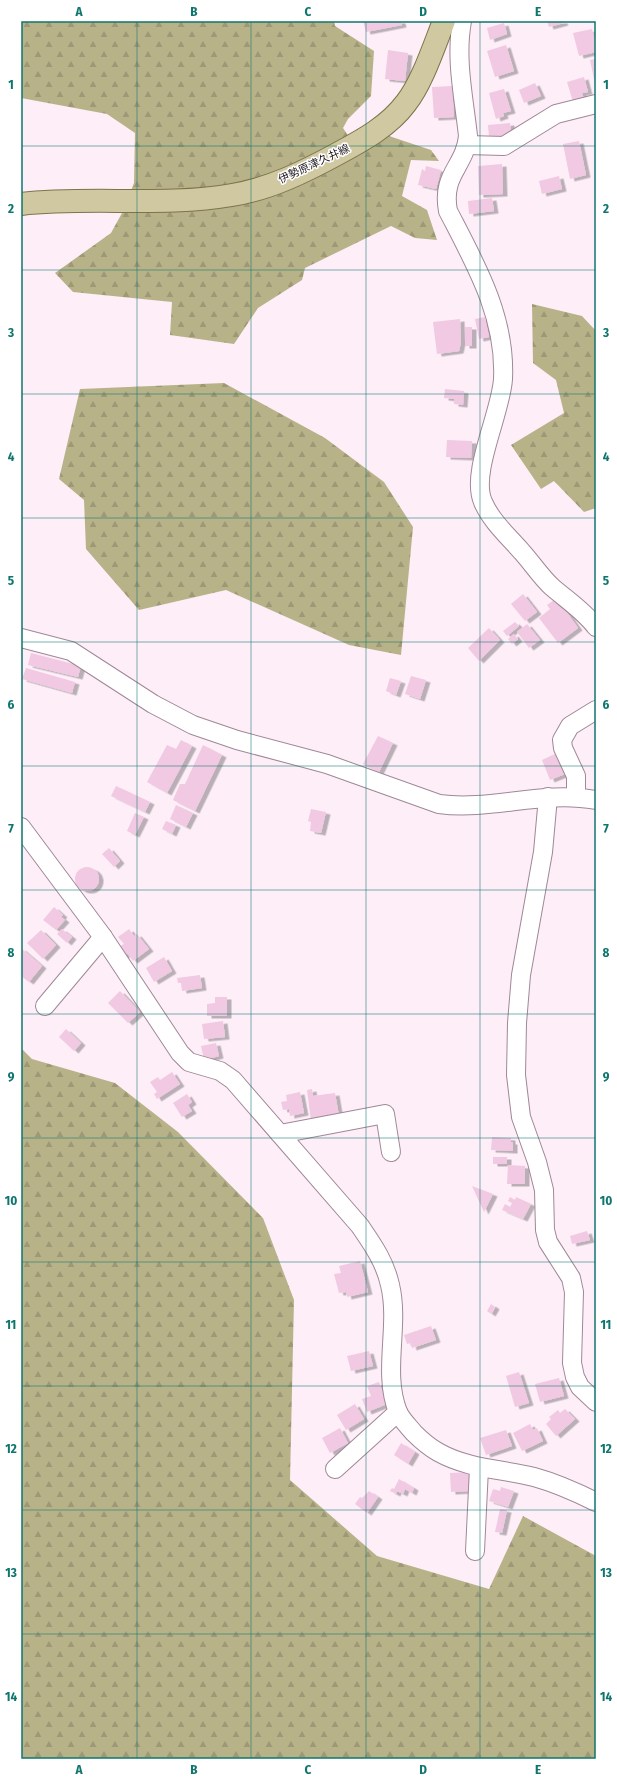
<svg xmlns="http://www.w3.org/2000/svg" width="617" height="1780" viewBox="0 0 617 1780" font-family="'Fira Sans Condensed','Noto Sans JP',sans-serif">
<defs>
<pattern id="forest-firs" width="22" height="20" patternUnits="userSpaceOnUse"><rect width="22" height="20" fill="#b8b289"/><path d="M5 1l3.5 6h-7zM16 11l3.5 6h-7z" fill="#9e9876"/></pattern>
<filter id="shadow"><feDropShadow dx="4.5" dy="2.5" stdDeviation="0" flood-color="#0004"/></filter>
</defs>
<rect width="100%" height="100%" fill="#feeef8"/>
<g fill="url(#forest-firs)">
<path d="M21 21H334L335 26 374 51 371 96 348 119 343 128 359 152 389 136 431 150 439 161 411 160 402 196 427 210 437 240 415 238 391 226 305 268 302 280 258 308 234 344 170 335 172 302 73 292 55 273 111 233 122 213 134 183 135 133 107 114 21 98Z"/>
<path d="M532 304 582 316 596 331V508L584 512 554 481 541 489 511 445 564 413 556 380 533 363Z"/>
<path d="M224 383 325 438 384 482 413 527 401 655 349 645 226 590 139 610 86 549 84 500 59 479 80 389Z"/>
<path d="M21 1048 32 1059 115 1083 178 1132 263 1218 294 1300 290 1480 377 1556 489 1589 523 1516 596 1556V1759H21Z"/>
</g>
<g fill="#f1c9e2" filter="url(#shadow)">
<path d="M363 21H401L402 25 366 32Z"/>
<path d="M547 21H563L564 23 549 27Z"/>
<path d="M504 23 507 34 490 40 487 28Z"/>
<path d="M592 29 596 45V52L579 56 573 33Z"/>
<path d="M506 45 514 71 495 77 487 51Z"/>
<path d="M388 50 408 53 405 81 385 79Z"/>
<path d="M596 59V84H595L590 60Z"/>
<path d="M584 77 588 92 582 93 585 102 574 105 567 82Z"/>
<path d="M535 83 541 96 524 103 519 90Z"/>
<path d="M452 86 454 117 434 118 432 87Z"/>
<path d="M504 89 511 111 503 113 504 116 496 119 489 93Z"/>
<path d="M510 123 511 135 489 137 488 125Z"/>
<path d="M579 141 586 175 570 179 563 144Z"/>
<path d="M502 164 503 194 479 195 478 166Z"/>
<path d="M426 166 441 170 436 189 418 185 422 169 425 171Z"/>
<path d="M559 176 562 189 542 194 539 181Z"/>
<path d="M492 198 494 211 469 214 468 201Z"/>
<path d="M485 317 489 337 479 339 475 319Z"/>
<path d="M460 319 461 342 459 351 437 354 433 322Z"/>
<rect x="465" y="327" width="7" height="19"/>
<path d="M445 389 464 391 463 405 454 404V399L444 398Z"/>
<path d="M447 440 472 441 471 458 446 457Z"/>
<path d="M523 594 537 612 525 621 511 604Z"/>
<path d="M557 598 578 628 558 643 539 618 550 609 547 605Z"/>
<path d="M515 622 519 626 507 636 503 631Z"/>
<path d="M527 624 540 640 529 648 517 632Z"/>
<path d="M489 628 500 640 479 661 468 648Z"/>
<path d="M514 634 518 639 512 644 508 639Z"/>
<path d="M31 653 81 666 78 677 28 665Z"/>
<path d="M26 668 75 682 72 693 22 679Z"/>
<path d="M411 676 426 680 420 699 405 694Z"/>
<path d="M390 678 401 681 396 695 386 691Z"/>
<path d="M378 736 393 743 379 772 363 764Z"/>
<path d="M181 740 192 746 167 793 147 782 167 745 176 749Z"/>
<path d="M203 745 222 755 195 811 173 800 180 784H185Z"/>
<path d="M557 753 565 774 550 780 542 760Z"/>
<path d="M116 786 150 802 145 812 111 796Z"/>
<path d="M176 805 193 813 186 827 170 819Z"/>
<path d="M311 809 326 812 321 833 310 831 311 822 308 821Z"/>
<path d="M135 813 144 817 135 835 127 831Z"/>
<path d="M166 821 176 825 172 834 162 829Z"/>
<path d="M109 848 120 861 114 867 102 854Z"/>
<circle cx="87" cy="879" r="12"/>
<path d="M54 907 63 915 61 917 65 920 56 930 43 920Z"/>
<path d="M62 929 72 937 67 943 57 934Z"/>
<path d="M129 929 134 936 137 934 149 949 133 961 127 953 123 957 119 951 122 949 120 946 124 944 118 937Z"/>
<path d="M41 930 56 945 43 959 27 943Z"/>
<path d="M21 948 42 966 29 982 21 976Z"/>
<path d="M164 957 172 971 154 982 146 968Z"/>
<path d="M200 975 202 988 182 991 181 983H178L177 978Z"/>
<path d="M120 991 140 1012 128 1023 108 1003Z"/>
<path d="M215 997H227V1016H207V1004L215 1003Z"/>
<path d="M223 1021 225 1037 204 1039 202 1024Z"/>
<path d="M66 1029 81 1043 74 1051 59 1037Z"/>
<path d="M216 1043 219 1056 204 1060 201 1046Z"/>
<path d="M172 1072 180 1084 157 1099 154 1094 157 1092 150 1082 158 1077 160 1080Z"/>
<path d="M312 1089 313 1096 335 1093 339 1116 311 1121 307 1090Z"/>
<path d="M300 1092 304 1113 290 1116 289 1109 283 1110 281 1102 287 1101 286 1095Z"/>
<path d="M187 1094 192 1102 188 1105 192 1111 182 1117 173 1103Z"/>
<path d="M492 1137 511 1138V1142H513V1151L491 1150Z"/>
<rect x="493" y="1157" width="14" height="7"/>
<path d="M508 1165 525 1166V1184H507Z"/>
<path d="M472 1186 493 1194 484 1212Z"/>
<path d="M510 1197 515 1200 516 1197 531 1204 523 1219 502 1210 505 1204 510 1207 512 1203 508 1201Z"/>
<path d="M587 1231 590 1240 572 1244 570 1236Z"/>
<path d="M360 1261 368 1292 347 1297 346 1292 339 1293 334 1274 341 1273 339 1266Z"/>
<path d="M491 1304 495 1307 491 1314 487 1311Z"/>
<path d="M431 1326 436 1340 412 1348 411 1343 407 1344 404 1335Z"/>
<path d="M369 1351 373 1366 351 1371 347 1356Z"/>
<path d="M519 1372 529 1403 515 1407 506 1376Z"/>
<path d="M559 1378 564 1396 540 1402 535 1384Z"/>
<path d="M379 1382 387 1404 367 1412 362 1399 371 1396 367 1386Z"/>
<path d="M355 1404 364 1419 346 1430 337 1415Z"/>
<path d="M565 1409 575 1419 556 1436 546 1424 551 1419 549 1417 558 1410 560 1413Z"/>
<path d="M530 1424 533 1430 537 1428 543 1441 522 1451 513 1433Z"/>
<path d="M340 1428 348 1443 330 1453 322 1438Z"/>
<path d="M506 1430 512 1446 486 1455 480 1438Z"/>
<path d="M401 1443 415 1452 408 1464 394 1455Z"/>
<path d="M469 1472 470 1491 451 1492 450 1473Z"/>
<path d="M399 1479 414 1488 412 1493 405 1489 403 1494 397 1491 396 1494 390 1491 392 1488 394 1489Z"/>
<path d="M501 1487 514 1491 508 1507 489 1501 493 1489 500 1491Z"/>
<path d="M369 1491 378 1497 367 1513 355 1504 360 1497 362 1498Z"/>
<path d="M500 1509 507 1510 502 1533 495 1532Z"/>
</g>
<g fill="none" stroke-linecap="round" stroke-linejoin="round">
<defs>
<g id="minor">
<path d="M462 21C455 59 464 98 468 136 465 167 441 174 448 211 476 265 506 317 503 379 501 413 470 473 483 502 491 521 509 537 522 552 532 563 541 577 552 587 567 600 584 611 596 627"/>
<path d="M467 145 504 146 556 114 596 104"/>
<path d="M21 638 71 651 153 704 193 725 237 740 327 764 439 804C492 811 542 790 596 800"/>
<path d="M548 797 543 852 521 975 517 1023 516 1075 521 1117 537 1162 544 1190 545 1230 548 1242 571 1278 574 1292 572 1363 575 1377 580 1387 596 1402"/>
<path d="M576 797V776L563 748 562 740 570 726 596 710"/>
<path d="M21 827 103 937 180 1053 189 1062 220 1071 233 1080 360 1226C373 1245 385 1262 390 1285 400 1326 382 1372 398 1412 401 1419 409 1427 414 1433 421 1440 429 1447 438 1452 468 1469 502 1469 534 1477 556 1483 576 1492 596 1502"/>
<path d="M45 1006 103 937"/>
<path d="M280 1134 385 1114 391 1152"/>
<path d="M335 1469 398 1412"/>
<path d="M475 1551 479 1468"/>
</g>
<path id="major" d="M21 204C91 196 163 207 232 195 270 189 306 171 339 153 363 140 389 126 406 103 422 83 434 46 444 21"/>
</defs>
<use href="#minor" stroke="#9f8897" stroke-width="20"/>
<use href="#major" stroke="#7e744a" stroke-width="24"/>
<use href="#minor" stroke="#fff" stroke-width="18"/>
<use href="#major" stroke="#cfc8a0" stroke-width="22"/>
</g>
<path fill="none" stroke="#0f766e" stroke-width="1" stroke-opacity="0.55" d="M137 21V1759M251 21V1759M366 21V1759M480 21V1759M21 146H596M21 270H596M21 394H596M21 518H596M21 642H596M21 766H596M21 890H596M21 1014H596M21 1138H596M21 1262H596M21 1386H596M21 1510H596M21 1634H596"/>
<g text-anchor="middle" dominant-baseline="central" stroke-width="3" stroke-linejoin="round" paint-order="stroke">
<g font-size="11" fill="#231a20" stroke="#fff">
<text transform="translate(314 164) rotate(-25)">伊勢原津久井線</text>
</g>
</g>
<rect width="617" height="1780" fill="none" stroke="#ffffff" stroke-width="44"/>
<rect x="22" y="22" width="573" height="1736" fill="none" stroke="#0f766e" stroke-width="1.5"/>
<g font-size="13" text-anchor="middle" font-weight="bold" fill="#0f766e">
<text x="79" y="16">A</text>
<text x="194" y="16">B</text>
<text x="308" y="16">C</text>
<text x="423" y="16">D</text>
<text x="538" y="16">E</text>
<text x="11" y="89">1</text>
<text x="606" y="89">1</text>
<text x="11" y="213">2</text>
<text x="606" y="213">2</text>
<text x="11" y="337">3</text>
<text x="606" y="337">3</text>
<text x="11" y="461">4</text>
<text x="606" y="461">4</text>
<text x="11" y="585">5</text>
<text x="606" y="585">5</text>
<text x="11" y="709">6</text>
<text x="606" y="709">6</text>
<text x="11" y="833">7</text>
<text x="606" y="833">7</text>
<text x="11" y="957">8</text>
<text x="606" y="957">8</text>
<text x="11" y="1081">9</text>
<text x="606" y="1081">9</text>
<text x="11" y="1205">10</text>
<text x="606" y="1205">10</text>
<text x="11" y="1329">11</text>
<text x="606" y="1329">11</text>
<text x="11" y="1453">12</text>
<text x="606" y="1453">12</text>
<text x="11" y="1577">13</text>
<text x="606" y="1577">13</text>
<text x="11" y="1701">14</text>
<text x="606" y="1701">14</text>
<text x="79" y="1774">A</text>
<text x="194" y="1774">B</text>
<text x="308" y="1774">C</text>
<text x="423" y="1774">D</text>
<text x="538" y="1774">E</text>
</g>
</svg>
